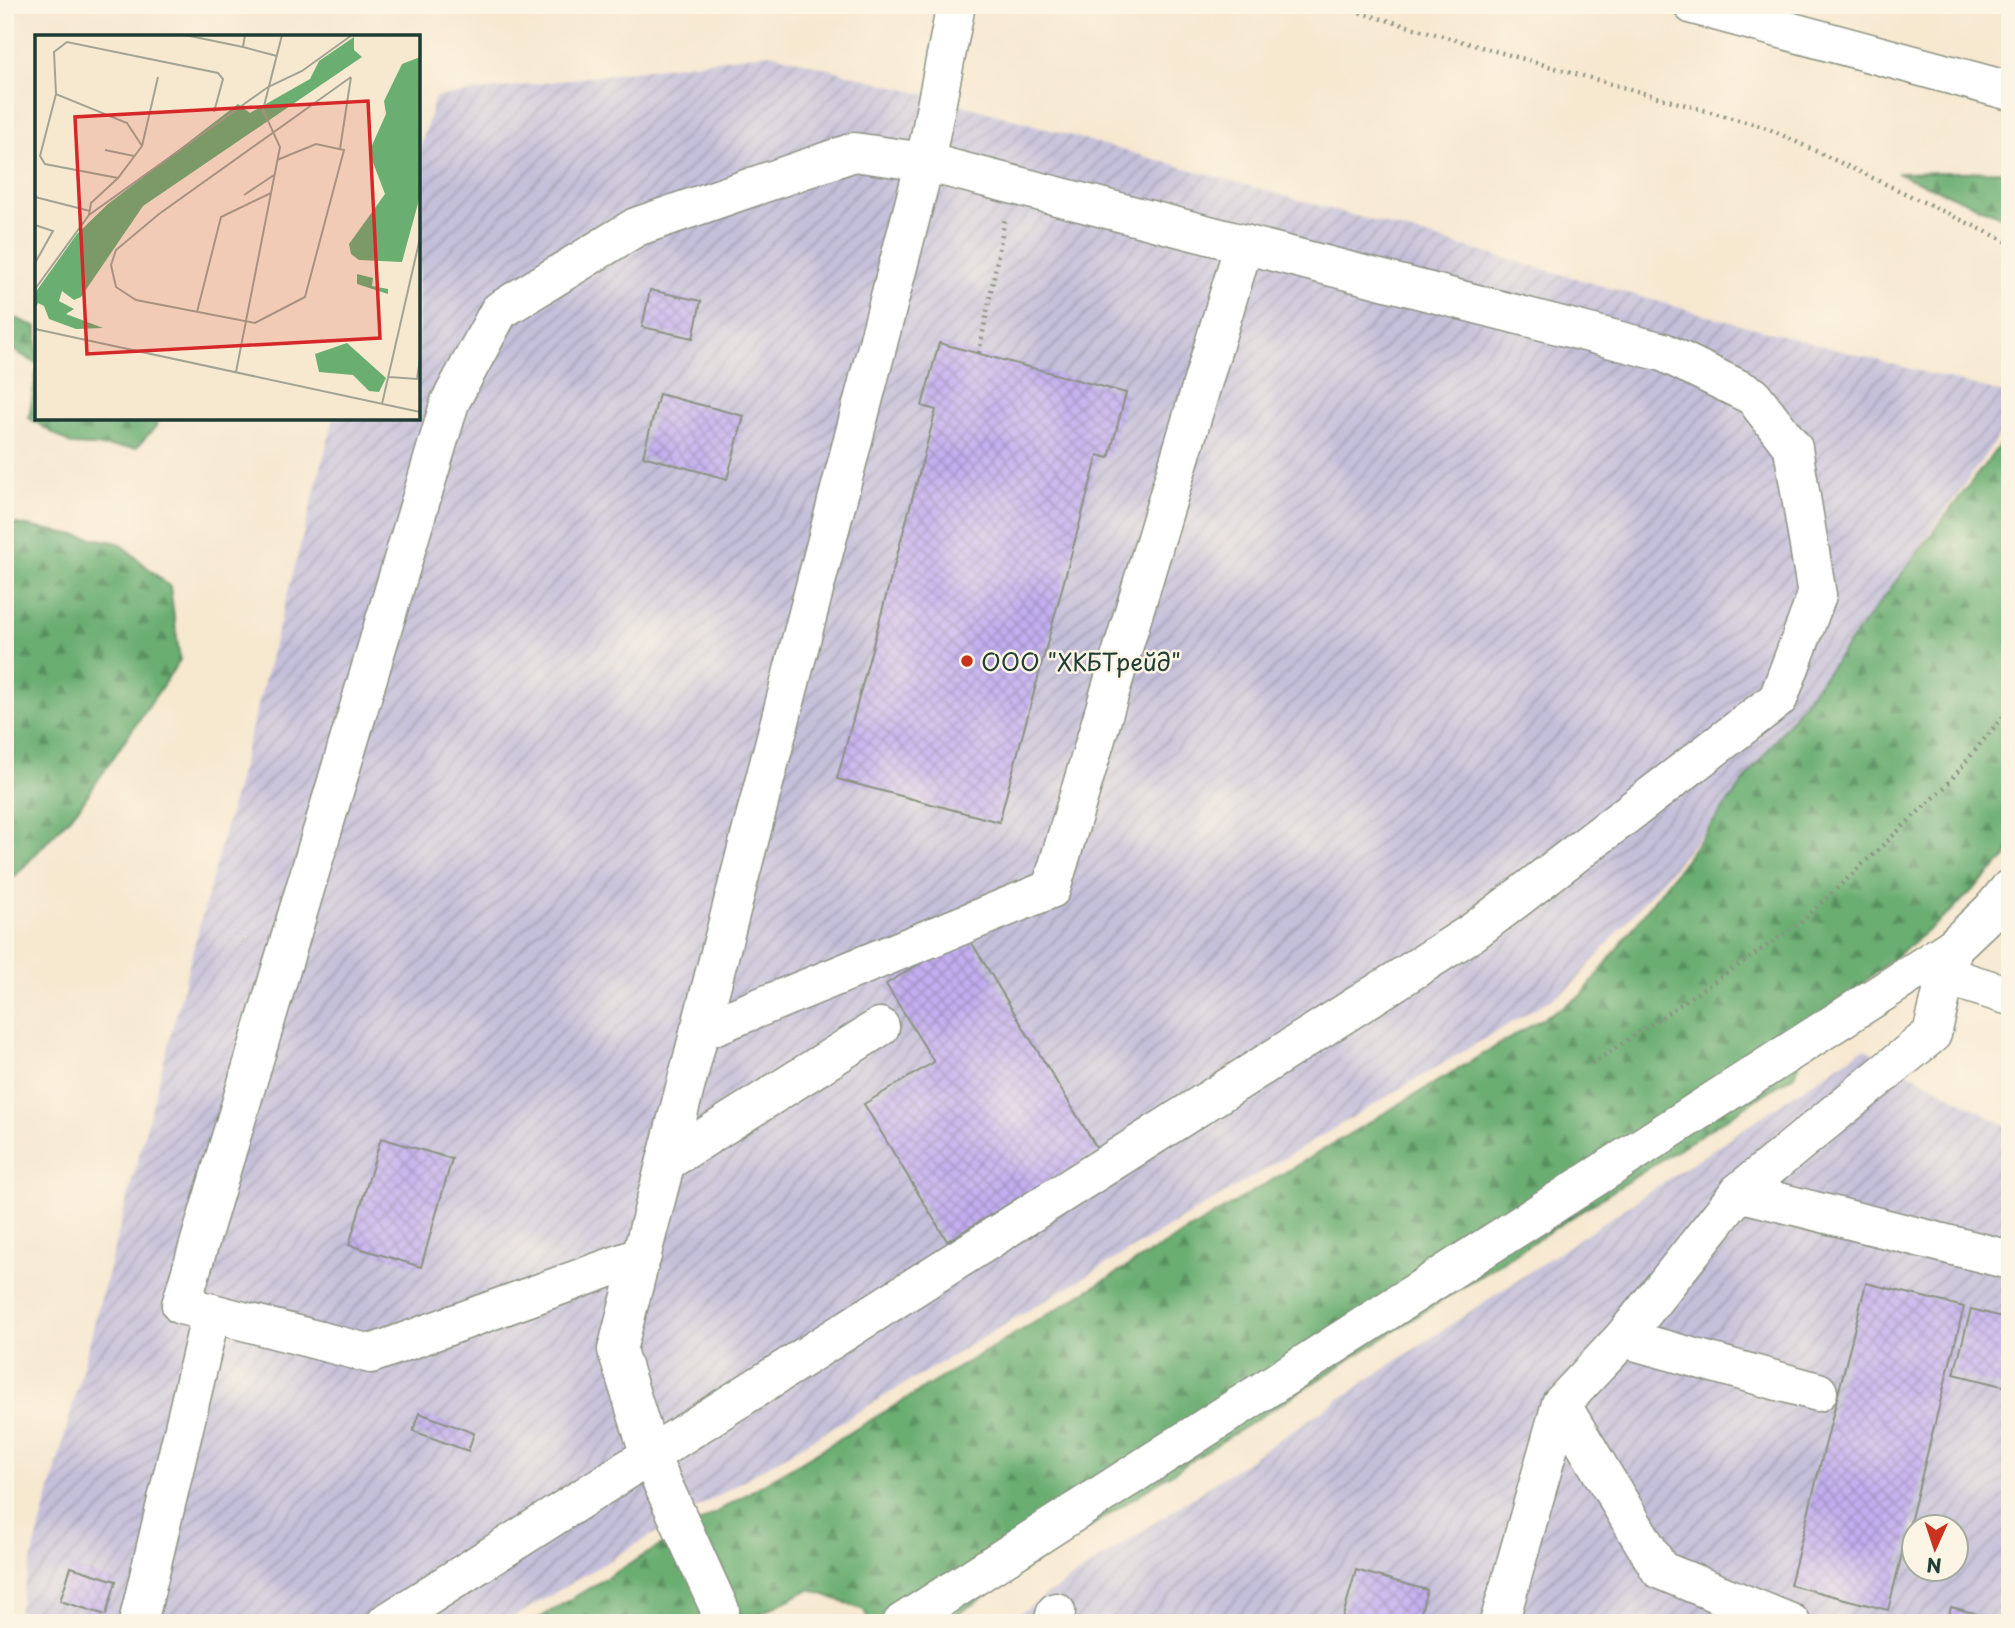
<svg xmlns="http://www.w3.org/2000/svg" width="2015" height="1628" viewBox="0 0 2015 1628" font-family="'Playpen Sans',sans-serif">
<defs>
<pattern id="industrial-furrows" width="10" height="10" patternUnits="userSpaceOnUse" patternTransform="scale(1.75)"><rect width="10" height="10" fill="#c5c0da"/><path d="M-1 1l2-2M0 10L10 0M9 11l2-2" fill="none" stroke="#9f9db2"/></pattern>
<pattern id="forest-firs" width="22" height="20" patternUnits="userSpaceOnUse" patternTransform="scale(1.75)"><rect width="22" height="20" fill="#6bae72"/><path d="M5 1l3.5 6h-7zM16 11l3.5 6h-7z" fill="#578f5e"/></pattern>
<pattern id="building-cross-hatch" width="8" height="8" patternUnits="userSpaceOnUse" patternTransform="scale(1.75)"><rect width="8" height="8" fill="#c3aff0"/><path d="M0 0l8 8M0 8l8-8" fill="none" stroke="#9e90c3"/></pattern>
</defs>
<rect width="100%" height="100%" fill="#fcf5e5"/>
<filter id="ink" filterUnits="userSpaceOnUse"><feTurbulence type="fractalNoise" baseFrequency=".0143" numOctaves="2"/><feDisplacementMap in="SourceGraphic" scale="14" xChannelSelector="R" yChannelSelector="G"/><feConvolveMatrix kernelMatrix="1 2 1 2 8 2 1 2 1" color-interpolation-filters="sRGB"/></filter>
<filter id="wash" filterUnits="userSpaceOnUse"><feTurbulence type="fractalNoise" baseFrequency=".00686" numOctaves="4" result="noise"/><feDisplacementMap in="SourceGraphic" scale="28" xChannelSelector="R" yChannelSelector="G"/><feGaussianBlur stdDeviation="1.57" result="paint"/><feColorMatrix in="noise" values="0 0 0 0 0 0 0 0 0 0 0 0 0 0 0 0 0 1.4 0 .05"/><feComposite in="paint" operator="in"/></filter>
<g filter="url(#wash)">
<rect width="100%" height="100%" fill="#f7e8d0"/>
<g fill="url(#industrial-furrows)" fill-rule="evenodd">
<path d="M770 53 938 98 1709 316 2010 395V420L1791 729 1571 987 504 1623H15L334 418H418V157L435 97Z"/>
<path d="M1864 1048 2010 1128V1623H1005ZM1913 1526H1955V1568H1913Z"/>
</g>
<g fill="url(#forest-firs)" stroke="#457653" stroke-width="2">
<path d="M2010 171V220L1897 173Z"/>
<path d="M5 314 37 327V364L5 345Z"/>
<path d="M37 369V418H155L157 425 136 448 72 445 29 418Z"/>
<path d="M2010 431V854L1948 914 1821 1017 1794 1075 1149 1488 944 1623H870L864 1610 810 1589 741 1623H531L1582 995Z"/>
<path d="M5 522 119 543 170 587 180 660 80 806 5 887Z"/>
</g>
<g id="blocks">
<g fill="url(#building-cross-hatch)">
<path d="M650 290 701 301 693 338 642 327Z"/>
<path d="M939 343 1126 393 1109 458 1098 455 999 822 837 779 936 410 922 406Z"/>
<path d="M659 394 744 416 727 479 643 456Z"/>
<path d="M967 935 1098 1150 947 1241 864 1104 934 1062 886 984Z"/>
<path d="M381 1138 452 1159 421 1267 349 1245Z"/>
<path d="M1866 1283 1964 1307 1888 1610 1790 1585Z"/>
<path d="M1971 1309 2010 1319V1388L1954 1374Z"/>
<path d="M419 1413 474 1433 468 1451 413 1431Z"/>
<path d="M71 1567 116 1581 106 1615 60 1601Z"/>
<path d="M1356 1570 1427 1590 1418 1623H1341Z"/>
<path d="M1951 1607 1996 1619 1995 1623H1947Z"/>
</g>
</g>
</g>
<g filter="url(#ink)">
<use href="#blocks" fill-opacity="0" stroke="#8b9282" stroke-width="2"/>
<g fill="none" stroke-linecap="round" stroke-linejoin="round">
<defs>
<g id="minor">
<path d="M1693 5 2010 91"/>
<path d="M1946 976 2010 996"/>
<path d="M699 1032 1051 889 1244 244"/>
<path d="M666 1162 880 1027"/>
<path d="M1739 1192 2010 1260"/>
<path d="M1623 1338 1818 1392"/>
<path d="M138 1623 211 1313"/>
<path d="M386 1623 1473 932 1778 699 1817 595 1793 448 1753 396 1663 352 925 162 854 152 636 227 499 311 450 402 181 1305 371 1354 642 1256"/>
<path d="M718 1623 720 1610 650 1456 617 1350 925 162 956 5"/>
<path d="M902 1623 1953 947 1991 911 2010 888"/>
<path d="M1053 1623 1056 1612"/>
<path d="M1499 1623 1561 1404"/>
<path d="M1791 1623 1660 1570 1561 1404 1623 1338 1739 1192 1932 1034 1953 947"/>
</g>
</defs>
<use href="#minor" stroke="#8b9282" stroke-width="41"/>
<g stroke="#8b9282" stroke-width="4.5" stroke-dasharray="2 5" stroke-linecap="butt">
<path d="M1333 5 1767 128 2010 243"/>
<path d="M979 353 1005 219"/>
<path d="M1592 1064 1799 924 1946 786 2010 708"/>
</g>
<use href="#minor" stroke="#fff" stroke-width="38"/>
</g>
</g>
<circle fill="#c8321e" stroke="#fcf5e5" stroke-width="2.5" cx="967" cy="661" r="7"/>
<g text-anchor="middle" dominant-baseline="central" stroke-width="5" stroke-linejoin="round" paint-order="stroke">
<g font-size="24" fill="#1f3d34" stroke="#fcf5e5" text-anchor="start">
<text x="981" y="661">ООО "ХКБТрейд"</text>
</g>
</g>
<g transform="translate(35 35)">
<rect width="385" height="385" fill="#f7e8d0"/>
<path d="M319 2V15L327 22 108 171 46 262 39 265 27 256 24 266 39 274 31 279 68 293 41 294 14 284 9 271 3 268 0 274V258L42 199 73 169 203 69 215 78 275 44 284 26ZM385 22V161L367 227 324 225 316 219 314 209 350 159 334 117 351 79 349 66 367 29ZM322 239 338 243 337 251 353 254V259L322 249ZM312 308 351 343 344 357 334 356 318 340 284 337 280 319Z" fill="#6bae72"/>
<path fill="none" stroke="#a1a492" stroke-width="2" d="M150 0 208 12M210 0 208 12 242 21M21 59 19 17 32 7 183 38 188 44 179 77M107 111 123 42M305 114 316 42M70 115 99 121M242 125 281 109 309 115 270 262 220 288 101 265 81 252 76 230 81 215 124 179 316 42M209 160 239 140M0 162 55 176M54 180 56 168 83 143 107 111 92 88 21 59 5 121 10 129 83 143M0 190 18 196 0 228M0 254 54 180 233 52 267 36 317 0M162 277 186 182 236 158M0 294 385 377M201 337 245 112 228 75 247 0M354 342 382 344 385 324M347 369 385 203"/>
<path fill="#d62828" fill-opacity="0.15" stroke="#d62828" stroke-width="3.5" d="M333 66 345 303 52 319 40 82Z"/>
<rect width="385" height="385" fill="none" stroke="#1f3d34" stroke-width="3.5"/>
</g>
<rect width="2015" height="1628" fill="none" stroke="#fcf5e5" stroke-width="28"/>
<g transform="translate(1935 1548) rotate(183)"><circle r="33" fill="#fcf5e5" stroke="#a4ab9e" stroke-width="2"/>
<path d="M0-5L12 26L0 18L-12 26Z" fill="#c8321e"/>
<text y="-10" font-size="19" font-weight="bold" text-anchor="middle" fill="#1f3d34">N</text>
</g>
</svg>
